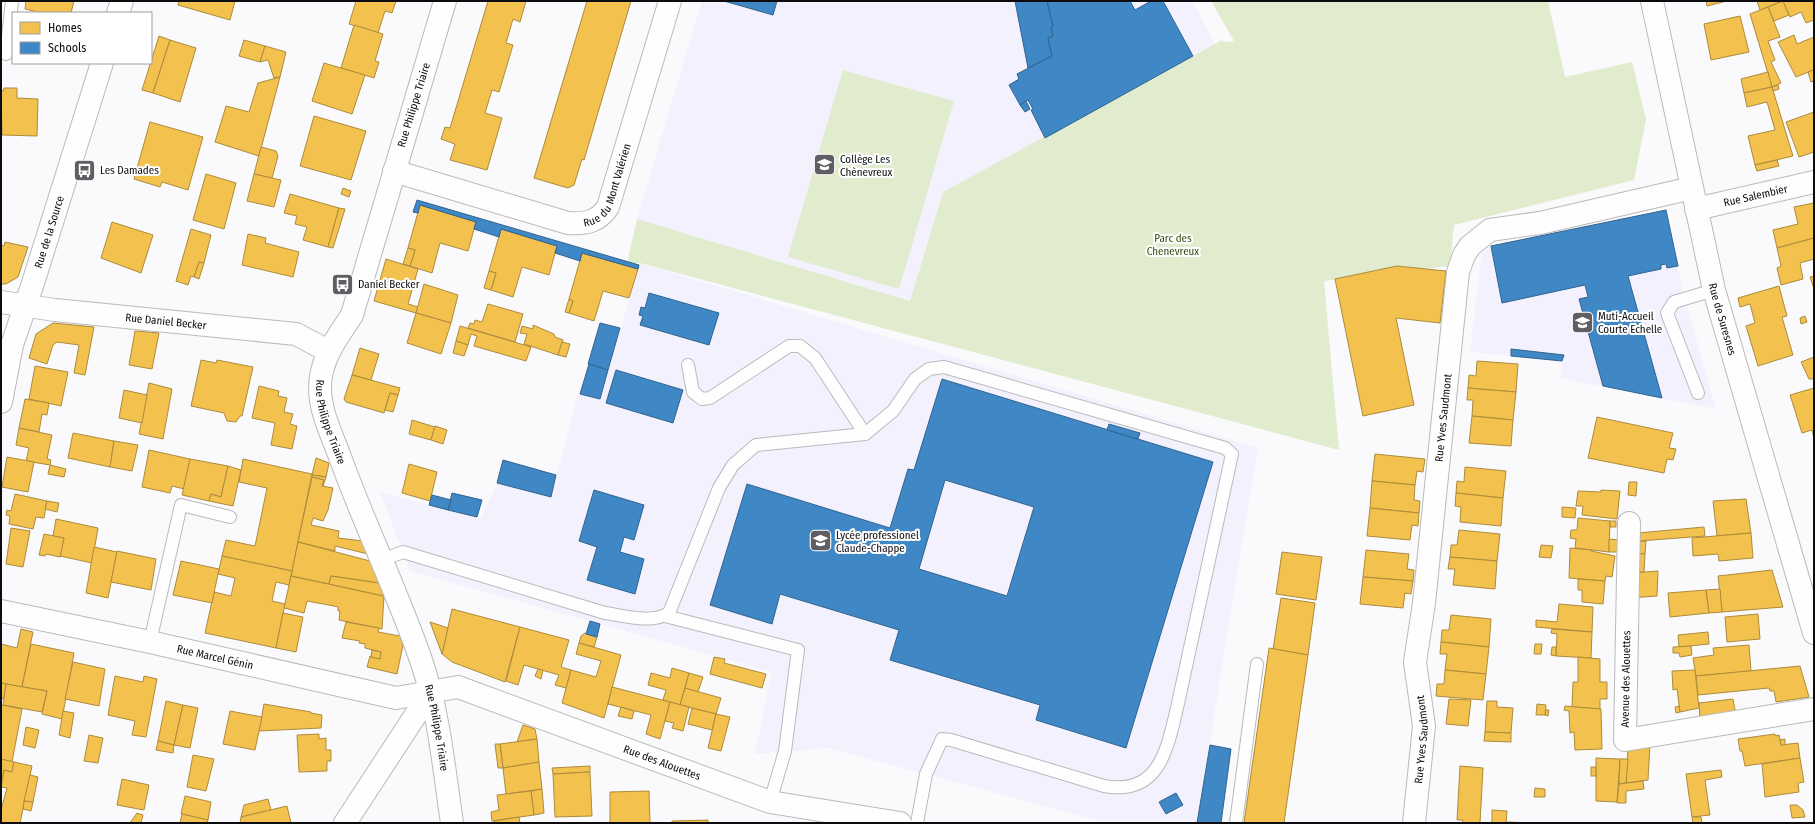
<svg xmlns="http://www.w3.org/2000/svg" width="1815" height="824" viewBox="0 0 1815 824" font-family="'Fira Sans Condensed',sans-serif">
<rect width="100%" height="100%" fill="#fafafc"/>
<g fill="#f3f1fd">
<path d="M702 1H1192L1215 44 943 192 910 301 637 219Z"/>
<path d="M1666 210 1683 292 1716 409 1560 378 1562 361 1470 352 1482 254 1491 246Z"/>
<path d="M640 263 1258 448 1244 529 1197 823H1107L828 748 755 754 772 672 410 571 380 492 481 519 497 483 551 497 578 393 600 399Z"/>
</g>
<g fill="#e0eccd">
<path d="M1211 1H1548L1565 77 1632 62 1646 119 1634 180 1454 225 1450 266 1324 281 1339 450 640 263H627L637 219 910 301 943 192 1215 44 1222 40 1224 42 1234 41Z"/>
<path d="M843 70 954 101 899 289 788 257Z"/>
</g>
<g fill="#f2c14e" stroke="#ad8b3b">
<path d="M26 1H74L71 13H34V11L25 9Z"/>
<path d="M179 1H235L230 20 178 5Z"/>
<path d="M356 1H396L392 13 385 11 378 33 349 24Z"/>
<path d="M488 1H526L520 22 513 19 506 43 513 45 499 92 492 90 485 113 502 118 487 170 450 160 455 144 441 139 445 127 450 128Z"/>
<path d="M587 1H631L584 160 582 159 574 185 568 188 534 178Z"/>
<path d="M1706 1H1727L1707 6Z"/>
<path d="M1757 1H1782L1760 10Z"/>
<path d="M1783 1 1789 15 1774 21 1768 7Z"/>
<path d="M1783 1H1814V20L1806 23 1801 12 1790 17Z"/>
<path d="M1768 7 1780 37 1768 41 1775 60 1771 62 1781 83 1772 87 1750 14Z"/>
<path d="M1740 16 1749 52 1711 60 1704 24Z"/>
<path d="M354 25 383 34 375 61 379 62 374 78 341 68Z"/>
<path d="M1794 35 1797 44 1814 37V70L1796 77 1778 42Z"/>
<path d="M159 36 170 40 153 93 142 90Z"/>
<path d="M170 40 196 48 180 102 153 93Z"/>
<path d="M244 40 265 46 260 62 239 56Z"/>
<path d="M265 46 286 52 280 77 274 78 268 60 260 62Z"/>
<path d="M324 63 365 75 352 114 312 101Z"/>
<path d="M1814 70V81L1811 82 1808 72Z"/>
<path d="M1768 72 1772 87 1744 93 1741 79Z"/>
<path d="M280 77 259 156 215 142 226 106 249 112 258 83Z"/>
<path d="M1778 85 1779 89 1773 91 1772 87Z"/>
<path d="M1772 87 1793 156 1755 165 1748 136 1775 130 1767 102 1747 107 1744 93Z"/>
<path d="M4 88H17V98L38 99 37 136 2 135 1 90 3 91Z"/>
<path d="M1814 112V152L1799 157 1786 122Z"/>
<path d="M314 116 366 131 351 180 300 166Z"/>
<path d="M150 122 203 137 188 190 162 182 160 187 134 179Z"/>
<path d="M261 147 276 151 278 156 272 178 254 174Z"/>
<path d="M1777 160 1779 166 1757 171 1755 165Z"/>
<path d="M206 174 236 183 224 229 193 220Z"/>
<path d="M254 174 281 180 274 207 247 201Z"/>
<path d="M343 188 351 191 349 197 341 194Z"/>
<path d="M290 194 339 208 328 247 303 240 307 227 295 224 297 216 284 213Z"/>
<path d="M1814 203V238L1777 248 1773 230 1798 224 1794 207Z"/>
<path d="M420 205 476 222 468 251 440 243 432 273 410 266 415 250 408 248Z"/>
<path d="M339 208 345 209 333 248 328 247Z"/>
<path d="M112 222 153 235 141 273 101 258Z"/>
<path d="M191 229 211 235 204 263 199 262 194 277 191 276 188 285 176 281Z"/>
<path d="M501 229 557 246 549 275 522 267 513 297 491 290 496 273 489 271Z"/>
<path d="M248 234 266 238 265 243 299 252 293 277 242 265Z"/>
<path d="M1814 238V259L1800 263 1803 279 1781 285 1777 268 1781 266 1777 248Z"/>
<path d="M5 242 28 247 18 277 6 284H1V245L4 246Z"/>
<path d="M408 248 415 250 410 266 403 264Z"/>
<path d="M582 253 638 269 629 298 603 291 594 321 569 313 573 301 569 299Z"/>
<path d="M386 259 418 269 408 304 418 307 416 313 374 301Z"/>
<path d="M199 262 204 263 199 279 194 277Z"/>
<path d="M1397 266 1446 271 1440 323 1396 318 1414 405 1363 416 1335 279Z"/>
<path d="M489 271 496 273 491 290 484 288Z"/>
<path d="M1814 276V289L1810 277Z"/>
<path d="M424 284 458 295 451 323 416 313Z"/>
<path d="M1779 286 1787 316 1782 317 1793 355 1758 366 1746 326 1755 323 1750 304 1740 307 1738 298Z"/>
<path d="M569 299 573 301 569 313 565 312Z"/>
<path d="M488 304 523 314 515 342 468 328 470 323 474 324 475 320 482 322Z"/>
<path d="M416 313 451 323 441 354 407 343Z"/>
<path d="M1805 316 1807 322 1801 324 1800 318Z"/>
<path d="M53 323 94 327 85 375 74 373 79 345 57 342 53 345 47 364 29 358 36 334Z"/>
<path d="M533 325 554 334 555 337 563 340 558 355 524 344 527 334 520 333 522 326 533 329Z"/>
<path d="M460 326 531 347 526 361 474 346 477 336 471 334 468 345 456 341Z"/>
<path d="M135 331 159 333 152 369 129 365Z"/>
<path d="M456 341 468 345 464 356 453 353Z"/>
<path d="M562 342 570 344 566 357 558 355Z"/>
<path d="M360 348 379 354 371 380 352 375Z"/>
<path d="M1814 357V379H1809L1801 362Z"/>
<path d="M201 360 216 363 217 360 253 367 242 416H240L236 422 227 421 224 413 191 406Z"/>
<path d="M1477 361 1518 364 1516 392 1468 388 1469 375 1476 376Z"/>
<path d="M35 366 68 372 61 406 29 399Z"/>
<path d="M352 375 400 388 398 395 390 393 384 413 346 402 344 399Z"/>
<path d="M149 383 172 389 163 439 139 434Z"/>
<path d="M259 386 279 391 278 396 287 398 284 412 293 414 290 424 297 426 292 449 271 445 275 423 252 418Z"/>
<path d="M1468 388 1516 392 1513 420 1472 416 1473 400H1467Z"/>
<path d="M1814 388V439L1812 430 1802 433 1790 395Z"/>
<path d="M124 390 147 395 142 423 119 418Z"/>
<path d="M390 393 398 395 393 412 385 410Z"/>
<path d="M25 399 49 403 47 415 42 414 39 432 19 428Z"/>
<path d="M1472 416 1513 420 1511 446 1469 443Z"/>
<path d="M1597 417 1673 433 1669 448 1676 449 1673 460 1667 459 1664 473 1588 458Z"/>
<path d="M412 420 435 427 431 440 409 434Z"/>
<path d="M435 426 447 430 443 444 431 440Z"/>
<path d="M19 428 52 435 47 459 51 460 50 465 26 461 29 448 16 445Z"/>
<path d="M73 433 114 441 110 467 68 458Z"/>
<path d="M114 441 138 445 132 471 110 467Z"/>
<path d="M149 450 190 459 184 489 172 486 170 493 142 487Z"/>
<path d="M1375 454 1425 459 1423 472 1417 471 1415 485 1372 481Z"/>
<path d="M7 457 34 462 28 492 2 487Z"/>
<path d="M316 458 329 463 326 477 312 475Z"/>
<path d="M190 459 228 466 221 497 211 494 209 501 182 495Z"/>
<path d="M243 459 312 474 292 571 222 556 226 540 255 546 267 488 239 482Z"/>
<path d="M409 464 437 472 430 501 402 493Z"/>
<path d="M50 465 66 469 64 477 48 474Z"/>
<path d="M228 466 241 470 233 506 209 501 211 494 221 497Z"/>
<path d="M1465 467 1506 471 1503 498 1456 493 1457 481 1464 482Z"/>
<path d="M312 475 326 477 323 486 324 480 312 477Z"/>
<path d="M312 477 324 480 322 486 333 488 328 510 323 521 313 518 311 525 339 531 338 538 363 541 368 554 335 546V551L298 542Z"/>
<path d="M1372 481 1415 485 1414 500 1420 501 1419 513 1370 508Z"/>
<path d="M1629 482H1637L1636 496 1628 495Z"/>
<path d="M1601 490 1620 491 1617 519 1582 515 1583 506H1576L1578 491 1601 492Z"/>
<path d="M1456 493 1503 498 1501 526 1460 522 1461 507 1455 506Z"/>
<path d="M15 494 47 501 44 518 36 517 33 529 9 524 10 516 6 515 7 510 11 511Z"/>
<path d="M1746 499 1751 533 1717 536 1713 501Z"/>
<path d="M47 501 59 503 57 512 45 509Z"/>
<path d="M1562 507 1576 508 1575 518 1562 517Z"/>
<path d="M1370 508 1419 513 1418 526 1412 525 1410 540 1367 536Z"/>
<path d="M1578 518 1610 521 1609 552 1575 548 1576 539 1570 538 1571 530H1577Z"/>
<path d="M56 519 98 528 92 563 60 556 64 538 53 536Z"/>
<rect x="1610" y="521" width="6" height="6"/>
<path d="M1704 527 1705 536 1639 541 1638 533Z"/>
<path d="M11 528 30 531 23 567 6 564Z"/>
<path d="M1459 530 1500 534 1497 561 1450 557 1451 545H1457Z"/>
<path d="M1751 533 1753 558 1719 561 1718 554 1693 556 1692 538Z"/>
<path d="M44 534 64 538 60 557 46 554 45 556 39 555Z"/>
<path d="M1609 539 1620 540 1619 552H1609Z"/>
<path d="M1646 541 1645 554 1633 553V542Z"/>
<path d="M298 542 370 561 379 583 331 576 329 584 291 576Z"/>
<path d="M1541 545 1553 546 1551 558 1539 557Z"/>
<path d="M94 547 117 552 108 598 86 593Z"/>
<path d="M1570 548 1592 550 1591 551 1615 556 1612 577 1606 576 1605 581 1569 578Z"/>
<path d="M1366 550 1409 554 1407 569 1414 570 1413 581 1363 577Z"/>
<path d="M117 551 156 559 151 590 111 582Z"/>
<path d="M1282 552 1322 557 1316 600 1276 594Z"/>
<path d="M1633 553 1645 554 1644 572 1632 573Z"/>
<path d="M222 556 292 571 289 585 276 582 272 601 285 604 276 648 205 633 214 592 231 596 235 578 218 574Z"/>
<path d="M1450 557 1497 561 1495 589 1453 585 1455 569H1448Z"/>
<path d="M181 561 219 569 212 603 173 595Z"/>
<path d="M1772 570 1783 607 1722 612 1718 576Z"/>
<path d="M1658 571 1657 596 1630 598 1632 573Z"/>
<path d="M291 576 384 596 382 629 339 620 340 611H338V607L334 606 307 601 304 613 284 608Z"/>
<path d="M331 576 379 583 384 596 329 584Z"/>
<path d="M1363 577 1413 581 1411 594 1405 593 1403 608 1360 604Z"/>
<path d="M1578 579 1605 581 1603 604 1582 602V590H1578Z"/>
<path d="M1720 589 1722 612 1709 613 1706 590Z"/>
<path d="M1706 590 1709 613 1670 617 1668 593Z"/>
<path d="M1281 598 1315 603 1308 655 1273 649Z"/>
<path d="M1559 604 1593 607 1592 632 1536 627V620L1557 622Z"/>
<path d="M452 609 520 627 505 682 452 662 442 654Z"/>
<path d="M283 613 303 617 296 652 276 648Z"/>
<path d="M1758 614 1760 639 1727 642 1725 617Z"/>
<path d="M1451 615 1491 619 1489 647 1441 642 1442 630H1449Z"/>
<path d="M346 622 379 628 378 632 400 636 403 645 397 674 367 667 370 656 380 659 381 652 365 648V644L359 643 360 641 342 638Z"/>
<path d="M430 622 448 628 442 654Z"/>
<path d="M520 627 569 640 561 667 571 670 566 688 555 685 559 675 524 665 518 685 506 681Z"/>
<path d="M21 629 33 632 22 687 1 683V644L17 648Z"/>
<path d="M1552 629 1592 632 1591 658 1556 656 1557 634 1551 633Z"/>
<path d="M1708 632 1709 644 1679 647 1678 635Z"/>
<path d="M585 633 597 637 594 647 579 643 581 636Z"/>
<path d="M1441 642 1489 647 1486 674 1445 670 1447 654H1440Z"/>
<path d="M579 643 621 655 604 718 562 703 571 670 596 677 601 661 576 654Z"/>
<path d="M31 644 74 653 62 719 42 714 47 691 22 687Z"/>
<path d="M1535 644H1542L1541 654H1534Z"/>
<path d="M1749 645 1751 671 1696 676 1693 658 1714 655 1713 648Z"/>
<path d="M1691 646 1692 655 1680 657 1679 653H1673V647Z"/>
<path d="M1552 647H1556V656L1551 655Z"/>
<path d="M1269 648 1308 655 1284 823H1244Z"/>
<path d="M372 650 381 652 380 659 371 657Z"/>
<path d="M714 657 725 659 724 663 766 674 762 688 710 674Z"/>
<path d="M1578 657 1600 659V682H1607V699H1600V709L1572 707 1573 682H1578Z"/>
<path d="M73 662 105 669 99 706 65 699Z"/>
<path d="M1800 666 1809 697 1776 702 1774 691H1770L1769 688 1698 695 1696 676Z"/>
<path d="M672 668 689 673 680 705 663 700 666 690 648 685 651 673 670 678Z"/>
<path d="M538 669 543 670 541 679 535 676Z"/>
<path d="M1445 670 1486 674 1483 700 1436 696 1437 684H1444Z"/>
<path d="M1695 670 1699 708 1680 712 1677 689 1673 690 1672 671Z"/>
<path d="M689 673 703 677 698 692 685 688Z"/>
<path d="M115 676 143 682 144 676 157 679 146 737 132 735 135 721 108 715Z"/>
<path d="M1 683 6 684 4 699 1 698Z"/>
<path d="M6 684 47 691 42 712 3 705Z"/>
<path d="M612 687 670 702 660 739 646 734 651 715 608 704Z"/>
<path d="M685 688 721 698 716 714 680 705Z"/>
<path d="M1449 699 1471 700 1468 726 1446 724Z"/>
<path d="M1733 699 1736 715 1700 720 1699 703Z"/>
<path d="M166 701 183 705 174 745 158 741Z"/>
<path d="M1487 701H1497V707L1513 708 1511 733 1485 732Z"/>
<path d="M670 702 689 707 683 731 672 728 674 723 665 721Z"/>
<path d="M264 704 311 712V713L322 715 321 728 259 731Z"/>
<path d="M1537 704 1546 705 1545 715H1536Z"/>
<path d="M1 705 22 709 12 762 1 759Z"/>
<path d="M183 705 198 708 190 748 174 745Z"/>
<path d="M1565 706 1601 709 1602 749 1575 750 1574 732 1570 733 1569 711 1564 710Z"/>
<path d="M1679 706 1680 712 1676 713 1675 707Z"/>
<path d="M621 707 634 711 632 719 618 716Z"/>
<path d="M692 708 716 714 712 730 688 724Z"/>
<path d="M1546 710H1549L1548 716 1545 715Z"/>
<path d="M63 711 74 713 70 738 59 735Z"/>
<path d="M230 711 262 717 255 750 223 744Z"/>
<path d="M716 714 730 717 721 751 708 748Z"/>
<path d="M523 725 535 729 537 739 517 742Z"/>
<path d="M26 727 39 730 35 748 23 745Z"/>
<path d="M1485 732 1511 733V742L1484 741Z"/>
<path d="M319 734V739L326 738V750H331V761H327V771L299 772 297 735Z"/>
<path d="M1775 734V736L1779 735 1781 745 1798 743 1800 758 1745 766 1742 751H1740L1738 739Z"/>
<path d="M89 735 103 738 98 763 84 761Z"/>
<path d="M537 739 539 762 503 768 500 744Z"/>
<path d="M1785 739V745H1781L1780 740Z"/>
<path d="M158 741 174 745 173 753 156 750Z"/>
<path d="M495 744H500L503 768H498Z"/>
<path d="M1650 744 1648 780 1626 783 1628 747Z"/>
<path d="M193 755 214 759 206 791 187 787Z"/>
<path d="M1596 758 1620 759 1617 802 1596 801Z"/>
<path d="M1800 758 1804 782 1798 783 1799 792 1765 797 1762 764Z"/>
<path d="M1 759 14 762 12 772 4 770 1 782Z"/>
<path d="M1620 759H1628L1626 783 1619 784Z"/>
<path d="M14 762 32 766 20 823H1V810L7 788 1 787 4 770 12 772Z"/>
<path d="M539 762 542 789 506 794 503 768Z"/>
<path d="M590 766V772L553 774 552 768Z"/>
<path d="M1460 766 1483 768 1480 823H1462L1463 820H1457Z"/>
<rect x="1591" y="767" width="5" height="9"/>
<path d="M1721 770 1722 777 1705 780 1710 815 1692 817 1686 774Z"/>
<path d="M590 772 592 816 555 817 553 774Z"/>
<path d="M30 775 38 777 33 802 24 801Z"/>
<path d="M122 779 149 785 144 810 117 805Z"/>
<path d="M1643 781 1644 789 1626 791V803H1617L1619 784Z"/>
<path d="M1535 788 1545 789V797H1534Z"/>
<path d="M542 789 544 813 534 815 531 791Z"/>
<path d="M531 791 534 815 492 821 491 812 499 810 497 795Z"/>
<path d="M649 791 650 823H610V792Z"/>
<path d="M185 796 211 802 208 820 181 814Z"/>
<path d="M268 799 271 810 241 817 244 805Z"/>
<path d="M24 801 33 802 31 811 23 809Z"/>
<path d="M1790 805H1797L1803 810 1805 817 1792 818Z"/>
<path d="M287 806 291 823H240L241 817Z"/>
<path d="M1492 810 1507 811 1506 823H1492Z"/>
<path d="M137 813 143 815 141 823H130Z"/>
<path d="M182 814 208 820 207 823H180Z"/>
<path d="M519 817 520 823H494V821Z"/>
<path d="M1692 817H1701L1702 823H1693Z"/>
<path d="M708 820V823H672V821Z"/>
<path d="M1506 822 1533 823H1506Z"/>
</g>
<g fill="#3f88c5" stroke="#30638f" fill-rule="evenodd">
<path d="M724 1H777L773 15Z"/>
<path d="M1015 1H1047L1053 26 1051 27 1053 36 1048 38 1052 56 1028 68Z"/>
<path d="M1047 1H1130L1135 10 1151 1H1163L1193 56 1045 138 1031 110 1033 109 1028 100 1020 105 1009 85 1019 79 1017 74 1052 56 1048 38 1053 36 1051 27 1053 26Z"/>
<path d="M1026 101 1030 109 1025 112 1020 105Z"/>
<path d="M417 200 639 265 638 269 582 253 580 261 555 253 557 246 501 229 499 237 474 229 476 222 420 205 418 213 413 212Z"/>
<path d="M1666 210 1678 266 1667 268 1666 264 1661 265V269L1628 276 1662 398 1603 386 1579 299 1588 297 1585 285 1502 303 1491 246Z"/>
<path d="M649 293 719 313 709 345 640 325 643 316 639 315 641 307 645 308Z"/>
<path d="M600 323 620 328 608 370 588 364Z"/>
<path d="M1511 349 1564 355 1562 361 1511 356Z"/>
<path d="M589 364 608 370 600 399 580 394Z"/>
<path d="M616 370 683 390 673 423 606 403Z"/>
<path d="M942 379 1213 462 1126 748 1036 720 1040 705 890 660 899 630 780 594 772 624 710 605 747 484 890 528 908 469 914 470ZM945 480 1034 507 1007 596 919 569Z"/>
<path d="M1109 424 1140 433 1138 439 1107 430Z"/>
<path d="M503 460 556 475 551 497 497 483Z"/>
<path d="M594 490 644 505 634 540 624 537 620 552 644 559 635 594 587 580 597 547 579 541Z"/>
<path d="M452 493 482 500 477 517 448 510Z"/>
<path d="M432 495 451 500 448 510 429 505Z"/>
<path d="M590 621 600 624 597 637 586 634Z"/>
<path d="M1210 745 1231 749 1221 823H1197Z"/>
<path d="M1176 793 1183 805 1166 814 1159 802Z"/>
</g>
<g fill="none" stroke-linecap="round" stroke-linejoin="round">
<defs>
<g id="lane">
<path d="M6 54 12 1"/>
<path d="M688 365 693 392 702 399 710 398 789 346H800L815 358 865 434"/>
<path d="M1698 393 1667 313 1674 302 1714 290"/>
<path d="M381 560 403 552 605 613C625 616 652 624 669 613L719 488 733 465 756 445 865 434 893 411 915 379 929 369 944 367 1225 448 1232 454 1177 708C1167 750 1159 796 1104 786L951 740 942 739 926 774 917 823"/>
<path d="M665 616 798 650 785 751 770 802"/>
<path d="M150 642 181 505 230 517"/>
<path d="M1236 823 1257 664"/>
</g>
<g id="street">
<path id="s1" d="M445 1 352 315C337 338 320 359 320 388 320 412 332 435 340 457 365 526 397 591 421 660 439 712 444 769 452 823"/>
<path id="s2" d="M1652 1 1714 290 1814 633"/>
<path d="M118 13 122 1"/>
<path id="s3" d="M394 171 568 223C586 224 598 222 608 207L670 1"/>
<path id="s4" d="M1696 209 1814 182"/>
<path id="s5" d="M1 302 55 310 296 334 328 351"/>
<path id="s6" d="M1 402 12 345 33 283 102 63"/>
<path d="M1629 523 1625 740 1814 709"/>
<path id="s7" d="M1 611 150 642 396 698 458 687 770 802 900 823"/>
<path d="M345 823 430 693"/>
<path id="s8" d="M1414 823 1424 726 1415 662 1424 603 1458 272 1464 255 1470 246 1490 230 1540 223 1692 188"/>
</g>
</defs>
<use href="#lane" stroke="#bababc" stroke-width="14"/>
<use href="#street" stroke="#bababc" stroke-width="24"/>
<use href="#lane" stroke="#fefeff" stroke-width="12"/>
<use href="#street" stroke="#fefeff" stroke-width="22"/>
</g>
<defs>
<symbol id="school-square" viewBox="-11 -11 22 22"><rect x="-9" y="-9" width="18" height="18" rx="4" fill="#5f5f63" stroke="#fff"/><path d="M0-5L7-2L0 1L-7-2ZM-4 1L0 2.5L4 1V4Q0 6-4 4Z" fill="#fff"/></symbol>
<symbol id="bus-square" viewBox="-11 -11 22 22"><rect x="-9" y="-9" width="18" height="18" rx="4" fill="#5f5f63" stroke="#fff"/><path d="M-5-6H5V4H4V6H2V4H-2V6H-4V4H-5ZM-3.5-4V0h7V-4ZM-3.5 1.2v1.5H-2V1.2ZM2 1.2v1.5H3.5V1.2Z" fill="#fff"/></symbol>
</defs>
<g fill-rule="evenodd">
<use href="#school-square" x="812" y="152" width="25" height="25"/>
<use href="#bus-square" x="72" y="158" width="25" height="25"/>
<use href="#bus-square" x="330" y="272" width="25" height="25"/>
<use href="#school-square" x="1570" y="310" width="25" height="25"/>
<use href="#school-square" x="808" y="528" width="25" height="25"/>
</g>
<g text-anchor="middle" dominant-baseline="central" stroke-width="4" stroke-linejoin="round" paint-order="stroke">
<g font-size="11" fill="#0c0c10" stroke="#fff">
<text transform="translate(414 105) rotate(-73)">Rue Philippe Triaire</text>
<text stroke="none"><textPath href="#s3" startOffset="245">Rue du Mont Valérien</textPath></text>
<text stroke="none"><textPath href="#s4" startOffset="61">Rue Salembier</textPath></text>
<text stroke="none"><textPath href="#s6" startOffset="177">Rue de la Source</textPath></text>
<text stroke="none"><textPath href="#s2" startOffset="326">Rue de Suresnes</textPath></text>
<text stroke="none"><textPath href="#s5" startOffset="166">Rue Daniel Becker</textPath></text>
<text stroke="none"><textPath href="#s8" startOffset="408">Rue Yves Saudmont</textPath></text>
<text stroke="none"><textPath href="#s1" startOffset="444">Rue Philippe Triaire</textPath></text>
<text stroke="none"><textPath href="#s7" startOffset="219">Rue Marcel Génin</textPath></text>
<text transform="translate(1626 679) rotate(-89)">Avenue des Alouettes</text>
<text stroke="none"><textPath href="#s1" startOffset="769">Rue Philippe Triaire</textPath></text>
<text stroke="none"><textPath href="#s8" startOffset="84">Rue Yves Saudmont</textPath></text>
<text stroke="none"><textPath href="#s7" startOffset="685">Rue des Alouettes</textPath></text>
</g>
<g font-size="11" fill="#0c0c10" stroke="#fff" text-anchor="start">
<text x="840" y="159">Collège Les<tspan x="840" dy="13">Chènevreux</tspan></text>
<text x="100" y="170">Les Damades</text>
<text x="358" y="284">Daniel Becker</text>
<text x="1598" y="316">Muti-Accueil<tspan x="1598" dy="13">Courte Echelle</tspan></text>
<text x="836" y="535">Lycée professionel<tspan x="836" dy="13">Claude-Chappe</tspan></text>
</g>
<g font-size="11" fill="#384b0f" stroke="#fff">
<text x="1173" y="238">Parc des<tspan x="1173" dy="13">Chenevreux</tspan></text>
</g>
</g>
<rect width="1815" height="824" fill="none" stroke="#0c0c10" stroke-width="4"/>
<rect x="12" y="12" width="140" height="52" fill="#ffffff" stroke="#9e9e9f"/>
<rect x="20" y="22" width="20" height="12" fill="#f2c14e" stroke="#9e9e9f"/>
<text x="48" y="32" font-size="12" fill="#0c0c10">Homes</text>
<rect x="20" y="42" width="20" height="12" fill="#3f88c5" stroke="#9e9e9f"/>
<text x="48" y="52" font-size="12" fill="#0c0c10">Schools</text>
</svg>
